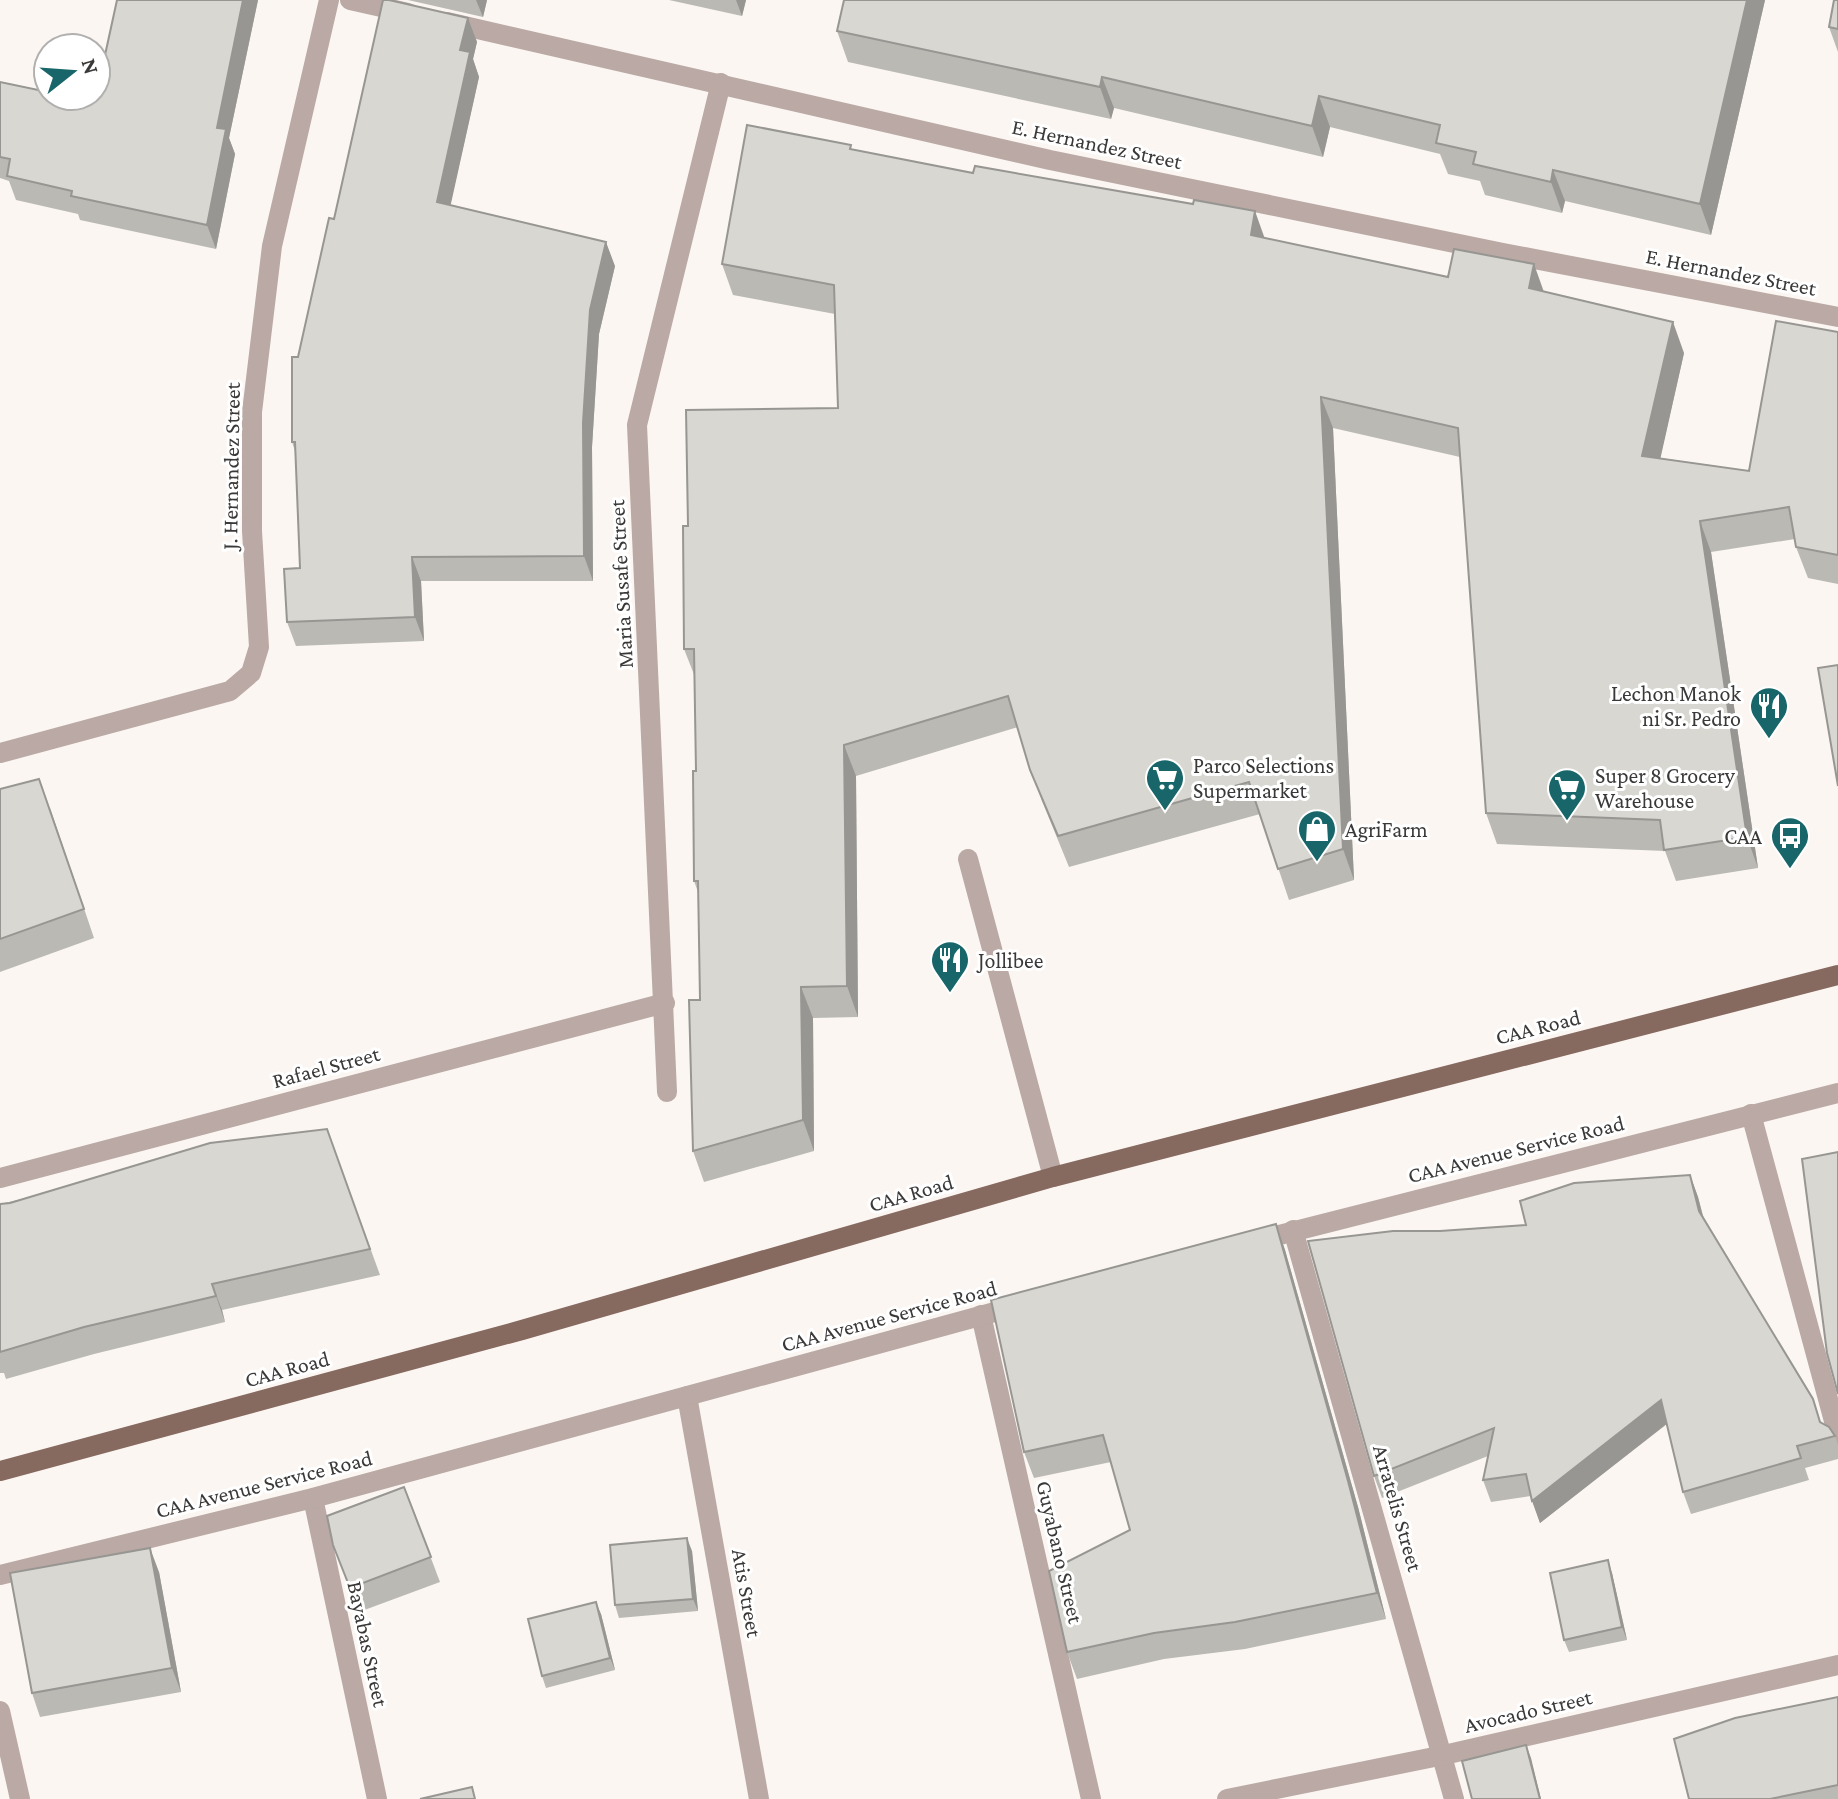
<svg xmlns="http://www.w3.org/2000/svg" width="1838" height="1799" viewBox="0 0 1838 1799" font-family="'Crimson Pro',serif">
<rect width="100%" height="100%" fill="#fbf6f2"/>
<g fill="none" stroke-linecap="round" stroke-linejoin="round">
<g stroke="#baa9a4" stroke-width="20">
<path d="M350 0 408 13"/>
<path d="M447 22 1050 160 1503 253 1838 317"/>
<path d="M0 753 230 691 251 673 259 647 252 531V412L272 246 329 0"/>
<path d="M968 859 1053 1177"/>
<path d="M667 1092 637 425 721 83"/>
<path d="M1751 1114 1838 1436"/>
<path d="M0 1178 665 1003"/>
<path d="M1293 1230 1454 1799"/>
<path d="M1256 1241 1838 1093"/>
<path d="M981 1315 1091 1799"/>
<path d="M687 1396 759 1799"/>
<path d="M313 1498 377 1799"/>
<path d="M0 1575 313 1498 1017 1306"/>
<path d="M0 1711 20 1799"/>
<path d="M1227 1799 1444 1755 1838 1665"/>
</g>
<path stroke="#86695f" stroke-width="20" d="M0 1471 522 1330 1053 1177 1838 975"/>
</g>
<g fill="#bab9b4">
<path d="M117 0H258L229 138 235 154 216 249 80 220 78 214 16 200 9 181 0 178V82L95 101Z"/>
<path d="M408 0H487L483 17Z"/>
<path d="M669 0H746L742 16Z"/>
<path d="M844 0H1765L1711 235 1565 201 1562 213 1485 195 1480 181 1448 174 1440 154 1330 127 1323 157 1114 108 1111 119 848 62 837 31Z"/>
<path d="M1838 0V52L1829 27Z"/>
<path d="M468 18 477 42 473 59 479 77 450 205 615 266 599 334 592 447 593 581H421L424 641 296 646 287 622 300 568 296 454 292 442 298 357Z"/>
<path d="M853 150 1448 277 1544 292 1684 353 1660 458 1749 471 1838 332V584L1808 578 1796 547 1795 539 1711 552 1758 868 1676 881 1665 851 1497 844 1486 813 1460 457 1333 428 1354 880 1289 900 1260 814 1069 867 1042 801 1018 727 856 776 858 1017 813 1018 814 1151 704 1182 693 1151 700 1000 698 892 694 881 696 771 695 677 684 649 688 526 838 408 835 314 733 295 722 264Z"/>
<path d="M0 789 50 808 94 938 0 972Z"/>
<path d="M327 1129 380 1275 222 1310 225 1322 94 1354 6 1379 4 1373H0V1204Z"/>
<path d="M1690 1175 1698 1197 1704 1219 1821 1423 1835 1436 1838 1445V1459L1805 1468 1809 1480 1691 1514 1683 1492 1667 1424 1540 1523 1531 1496 1491 1502 1483 1480 1488 1456 1382 1498 1374 1476 1440 1231 1526 1225Z"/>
<path d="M1276 1224 1285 1250 1358 1507 1386 1619 1245 1649 1164 1659 1077 1679 1067 1652 1130 1530 1111 1462 1034 1478 1024 1452Z"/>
<path d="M404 1487 440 1582 359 1612 333 1545Z"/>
<path d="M692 1551 698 1611 619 1618 615 1605Z"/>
<path d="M159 1572 181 1692 40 1717 32 1693Z"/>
<path d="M1612 1573 1627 1640 1569 1652 1564 1640Z"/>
<path d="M601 1614 615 1670 546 1688 542 1676Z"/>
<path d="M1838 1697V1799H1689Z"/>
</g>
<g fill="#979692">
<path d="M243 0H258L229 138 235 154 216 249 207 225 217 128Z"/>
<path d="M476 0H487L483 17Z"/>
<path d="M736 0H746L742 16Z"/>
<path d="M1747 0H1765L1711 235 1700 204Z"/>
<path d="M468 18 477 42 473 59 479 77 446 226 437 202 460 50Z"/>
<path d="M1102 77 1114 108 1111 119 1100 87Z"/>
<path d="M1319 96 1330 127 1323 157 1312 126Z"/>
<path d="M1553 170 1565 201 1562 213 1551 182Z"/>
<path d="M1255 211 1266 242 1251 235Z"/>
<path d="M606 242 615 266 599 334 592 447 593 581 584 556 583 423 590 310Z"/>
<path d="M1534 264 1545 295 1529 288Z"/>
<path d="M1673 322 1684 353 1654 487 1642 456Z"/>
<path d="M1321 397 1333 428 1354 880 1343 849Z"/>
<path d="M1700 521 1711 552 1758 868 1747 837Z"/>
<path d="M412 557 421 581 424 641 415 617Z"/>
<path d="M844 745 856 776 858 1017 847 986Z"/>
<path d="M801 987 813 1018 814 1151 803 1120Z"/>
<path d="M1690 1175 1698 1197 1707 1233 1699 1211Z"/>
<path d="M1276 1224 1285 1250 1358 1507 1386 1619 1377 1593Z"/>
<path d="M212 1284 222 1310 225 1322 216 1296Z"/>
<path d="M1661 1400 1669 1422 1540 1523 1532 1501Z"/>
<path d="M687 1538 692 1551 698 1611 693 1599Z"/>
<path d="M150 1548 159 1572 181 1692 172 1668Z"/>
<path d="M1608 1560 1612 1573 1627 1640 1622 1627Z"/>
<path d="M596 1602 601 1614 615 1670 610 1658Z"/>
<path d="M1526 1745 1531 1758 1541 1799H1540Z"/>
</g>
<g fill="#d8d7d1" stroke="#979692" stroke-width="2">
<path d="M117 0H243L217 128 226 129 207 225 71 196 72 191 7 176 10 159 0 157V82L48 92V96H69L95 101Z"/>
<path d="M383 0H389L468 18 460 50 470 52 437 202 606 242 590 310 583 423 584 556 412 557 415 617 287 622 284 569 300 568 295 442H292V357H298L329 218 334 219Z"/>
<path d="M844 0H1747L1700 204 1553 170 1551 182 1473 164 1476 152 1436 143 1440 125 1319 96 1312 126 1102 77 1100 87 837 31Z"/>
<path d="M1834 0H1838V29L1829 27Z"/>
<path d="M747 125 851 145 850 149 973 173 975 166 1193 204 1194 200 1255 211 1251 235 1448 277 1454 249 1534 264 1529 288 1673 322 1642 456 1749 471 1776 321 1838 332V555L1796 547 1789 507 1700 521 1747 837 1664 850 1660 820 1486 813 1458 428 1321 397 1343 849 1278 869 1249 782 1058 836 1030 770 1008 696 844 745 847 986 801 987 803 1120 693 1151 689 1000H700L698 881H694L693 771H696L694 649H684L683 526H688L686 410 838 408 834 285 722 264Z"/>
<path d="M1838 665V786L1818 668Z"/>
<path d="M39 779 84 909 0 939V789Z"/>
<path d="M327 1129 370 1249 212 1284 216 1296 84 1327 0 1352V1204L10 1203 210 1143Z"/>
<path d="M1838 1152V1394L1827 1353 1802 1159Z"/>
<path d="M1690 1175 1699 1211 1813 1399 1820 1422 1829 1427 1835 1436 1797 1446 1801 1458 1683 1492 1661 1400 1532 1501 1526 1474 1483 1480 1494 1428 1374 1476 1308 1241 1393 1231H1440L1526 1225 1520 1201 1574 1183Z"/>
<path d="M1276 1224 1348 1481 1377 1593 1235 1622 1154 1633 1067 1652 1049 1571 1130 1530 1103 1435 1024 1452 991 1300Z"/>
<path d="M404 1487 431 1557 350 1588 333 1545 327 1516Z"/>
<path d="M687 1538 693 1599 615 1605 610 1545Z"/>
<path d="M150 1548 172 1668 32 1693 10 1573Z"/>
<path d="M1608 1560 1622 1627 1564 1640 1550 1573Z"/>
<path d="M596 1602 610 1658 542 1676 528 1619Z"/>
<path d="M1838 1697V1785L1770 1799H1689L1674 1739 1735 1718Z"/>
<path d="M1526 1745 1540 1799H1472L1462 1761Z"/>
<path d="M472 1787 475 1799H420Z"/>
</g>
<defs>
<symbol id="restaurant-pin" viewBox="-11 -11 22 30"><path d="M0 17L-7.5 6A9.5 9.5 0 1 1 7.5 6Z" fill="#186669" stroke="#fff"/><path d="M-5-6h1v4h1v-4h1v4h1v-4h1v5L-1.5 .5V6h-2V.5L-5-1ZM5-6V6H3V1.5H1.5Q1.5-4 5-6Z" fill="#fff"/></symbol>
<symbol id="supermarket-pin" viewBox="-11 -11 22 30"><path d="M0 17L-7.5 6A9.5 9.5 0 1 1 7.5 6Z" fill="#186669" stroke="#fff"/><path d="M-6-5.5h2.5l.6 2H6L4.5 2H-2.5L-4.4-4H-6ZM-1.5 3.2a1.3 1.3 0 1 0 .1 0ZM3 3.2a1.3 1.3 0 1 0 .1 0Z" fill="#fff"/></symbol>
<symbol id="shop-pin" viewBox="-11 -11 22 30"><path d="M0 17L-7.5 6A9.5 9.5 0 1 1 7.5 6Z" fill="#186669" stroke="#fff"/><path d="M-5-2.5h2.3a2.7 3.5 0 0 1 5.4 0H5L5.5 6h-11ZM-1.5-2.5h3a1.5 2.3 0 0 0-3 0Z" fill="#fff"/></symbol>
<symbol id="bus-pin" viewBox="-11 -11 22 30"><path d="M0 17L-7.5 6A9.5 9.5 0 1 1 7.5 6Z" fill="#186669" stroke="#fff"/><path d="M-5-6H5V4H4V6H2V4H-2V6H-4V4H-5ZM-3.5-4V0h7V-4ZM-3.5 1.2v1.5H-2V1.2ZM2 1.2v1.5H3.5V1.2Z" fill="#fff"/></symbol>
</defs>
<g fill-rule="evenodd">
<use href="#restaurant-pin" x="1747" y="684" width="44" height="60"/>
<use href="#supermarket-pin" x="1143" y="756" width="44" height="60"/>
<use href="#supermarket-pin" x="1545" y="766" width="44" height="60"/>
<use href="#shop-pin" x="1295" y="807" width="44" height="60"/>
<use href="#bus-pin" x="1768" y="814" width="44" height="60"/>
<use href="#restaurant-pin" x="928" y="938" width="44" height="60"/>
</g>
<g text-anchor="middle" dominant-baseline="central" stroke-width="6" stroke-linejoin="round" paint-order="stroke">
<g font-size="22" fill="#3b3938" stroke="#fff">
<text transform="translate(1097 144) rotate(12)">E. Hernandez Street</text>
<text transform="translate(1731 272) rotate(11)">E. Hernandez Street</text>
<text transform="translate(231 466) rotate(-89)">J. Hernandez Street</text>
<text transform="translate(621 584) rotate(-93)">Maria Susafe Street</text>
<text transform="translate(1538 1027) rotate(-14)">CAA Road</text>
<text transform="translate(326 1067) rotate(-15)">Rafael Street</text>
<text transform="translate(1516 1149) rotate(-14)">CAA Avenue Service Road</text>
<text transform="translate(911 1193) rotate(-16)">CAA Road</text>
<text transform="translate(889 1316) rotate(-15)">CAA Avenue Service Road</text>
<text transform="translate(287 1369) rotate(-15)">CAA Road</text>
<text transform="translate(264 1484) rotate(-14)">CAA Avenue Service Road</text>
<text transform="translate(1398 1508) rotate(74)">Arratelis Street</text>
<text transform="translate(1060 1552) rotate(77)">Guyabano Street</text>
<text transform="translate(747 1593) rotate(80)">Atis Street</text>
<text transform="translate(368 1644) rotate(78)">Bayabas Street</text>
<text transform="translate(1528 1711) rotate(-13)">Avocado Street</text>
</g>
<g font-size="22" fill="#3b3938" stroke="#fff" text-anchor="start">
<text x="1741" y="693" text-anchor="end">Lechon Manok<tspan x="1741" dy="25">ni Sr. Pedro</tspan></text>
<text x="1193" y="765">Parco Selections<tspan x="1193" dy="25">Supermarket</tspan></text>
<text x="1595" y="775">Super 8 Grocery<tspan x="1595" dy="25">Warehouse</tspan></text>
<text x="1345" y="829">AgriFarm</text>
<text x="1762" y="836" text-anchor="end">CAA</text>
<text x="978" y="960">Jollibee</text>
</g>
</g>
<g transform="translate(72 72) rotate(73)"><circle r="38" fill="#ffffff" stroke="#b1b0af" stroke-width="2"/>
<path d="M0-6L14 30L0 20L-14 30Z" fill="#186669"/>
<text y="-12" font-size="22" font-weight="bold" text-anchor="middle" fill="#3b3938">N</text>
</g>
</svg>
